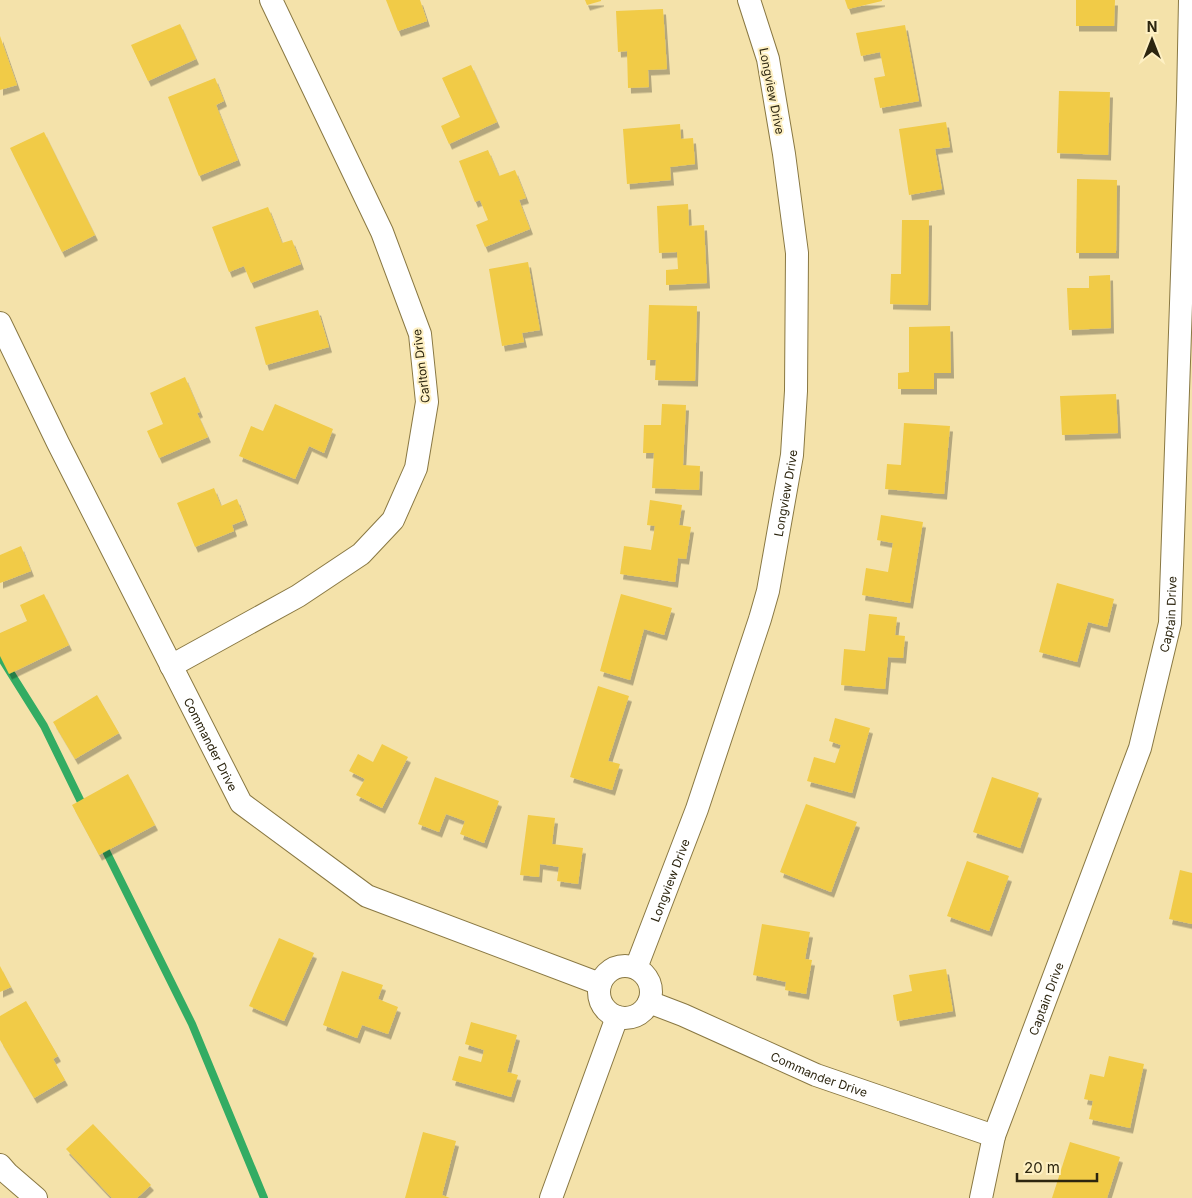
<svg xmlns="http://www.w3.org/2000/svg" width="1192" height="1198" viewBox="0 0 1192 1198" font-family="Inter,sans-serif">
<defs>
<filter id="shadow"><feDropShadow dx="3" dy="5.5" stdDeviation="0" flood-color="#0004"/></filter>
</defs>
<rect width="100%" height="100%" fill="#f4e2aa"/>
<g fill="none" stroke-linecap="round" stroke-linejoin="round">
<g stroke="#33ac63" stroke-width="8">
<path d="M0 656 44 726 84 808"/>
<path d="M102 843 192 1024 264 1198"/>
</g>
</g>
<g fill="#f1cb47" filter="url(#shadow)">
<path d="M386 0H420L427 21 398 31Z"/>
<path d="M585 0H601V1L587 5Z"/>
<path d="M845 0H882V1L848 9Z"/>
<path d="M1076 0H1115L1114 26H1076Z"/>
<path d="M663 9 667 69 648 70 649 87 628 88 627 51 618 52 616 11Z"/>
<path d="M180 24 196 59 148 81 131 45Z"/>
<path d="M905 25 919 101 880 108 874 78 885 76 880 52 861 56 856 33Z"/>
<path d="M0 36 17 85 0 90Z"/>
<path d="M471 65 497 122 449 144 441 126 460 117 442 78Z"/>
<path d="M215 78 224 101 216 105 238 160 199 176 168 97Z"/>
<path d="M1059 91 1110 92 1108 155 1057 153Z"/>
<path d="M946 122 950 147 935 149 942 189 909 195 899 129Z"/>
<path d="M680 124 681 139 693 138 695 164 670 167 671 180 627 184 623 129Z"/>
<path d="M44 132 95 235 62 252 10 148Z"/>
<path d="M488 150 499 176 515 170 526 198 519 200 530 229 485 247 476 225 488 220 480 200 475 202 459 161Z"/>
<path d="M1077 179 1117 180 1116 253H1076Z"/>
<path d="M688 204 689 226 704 225 707 283 666 285V270L678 269 677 252 659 253 657 206Z"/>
<path d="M268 207 282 243 292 240 301 264 251 283 244 266 229 272 212 227Z"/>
<path d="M902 220H929L928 305 890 304 891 274H901Z"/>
<path d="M528 262 540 330 522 333 524 342 502 346 489 269Z"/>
<path d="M1110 275 1111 328 1069 330 1067 288H1089V276Z"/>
<path d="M649 305 697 306 695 381 655 380 656 360H647Z"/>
<path d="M318 310 329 347 266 365 255 327Z"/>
<path d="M950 326 951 373H934V389H898V373L909 372V327Z"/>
<path d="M185 377 200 412 197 413 208 437 159 458 147 431 163 424 150 393Z"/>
<path d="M1116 394 1118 433 1062 435 1060 396Z"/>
<path d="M275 404 333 429 324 453 309 446 295 479 239 456 251 426 263 431Z"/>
<path d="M662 404 686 405 683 465 700 466 699 490 652 488 654 453H643L644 425H661Z"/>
<path d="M904 423 950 426 944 494 885 489 887 464 901 465Z"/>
<path d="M214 488 221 506 237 499 245 520 232 525 234 531 195 547 177 503Z"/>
<path d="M650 500 682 505 679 525 691 527 686 559 678 558 675 582 620 574 624 546 651 550 655 526 647 525Z"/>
<path d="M881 515 923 522 910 603 862 595 866 568 888 572 893 543 877 540Z"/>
<path d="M21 546 31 571 0 583V555Z"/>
<path d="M1057 583 1114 599 1107 627 1088 622 1077 662 1039 652Z"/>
<path d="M44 594 69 645 9 674 0 656V633L27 621 20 605Z"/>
<path d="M621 594 672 608 664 635 644 629 630 680 600 671Z"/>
<path d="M869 614 897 617 895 635 905 636 903 658 888 657 885 689 841 685 844 649 865 651Z"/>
<path d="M598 686 629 696 608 761 620 764 612 790 570 777Z"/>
<path d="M97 695 119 733 75 759 53 722Z"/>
<path d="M835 718 870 728 852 793 807 781 814 757 835 763 841 745 829 741Z"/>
<path d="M382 744 408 757 382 808 356 795 365 779 349 771 358 754 373 762Z"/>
<path d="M128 774 155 825 99 855 72 805Z"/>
<path d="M435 777 499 801 484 843 460 834 465 821 446 814 439 832 418 824Z"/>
<path d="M992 777 1039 793 1020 848 973 832Z"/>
<path d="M806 804 857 822 831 892 780 872Z"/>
<path d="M528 815 555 818 552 844 583 848 578 884 557 881 559 867 540 864 539 877 520 875Z"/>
<path d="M967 861 1009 876 989 931 947 916Z"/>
<path d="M1180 870 1192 873V924L1169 919Z"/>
<path d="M762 924 810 932 805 959 812 960 806 994 785 990 786 982 753 975Z"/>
<path d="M279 938 314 953 284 1021 249 1006Z"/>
<path d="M0 966 11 987 0 992Z"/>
<path d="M946 969 953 1011 897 1021 893 995 912 991 909 975Z"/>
<path d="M342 971 383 985 378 999 398 1007 388 1034 362 1025 357 1038 323 1025Z"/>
<path d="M26 1001 58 1056 53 1059 65 1080 34 1098 0 1040V1016Z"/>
<path d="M471 1022 517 1035 507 1072 518 1075 511 1097 452 1080 459 1056 481 1062 484 1050 465 1044Z"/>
<path d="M1109 1056 1144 1064 1130 1128 1089 1119 1093 1101 1084 1099 1090 1074 1104 1077Z"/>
<path d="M93 1124 151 1185 137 1198H112L66 1149Z"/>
<path d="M423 1132 456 1141 442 1195 450 1198H405Z"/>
<path d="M1070 1142 1120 1157 1107 1198H1052Z"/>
</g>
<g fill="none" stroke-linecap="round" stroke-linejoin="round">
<defs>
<g id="street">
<path id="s1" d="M0 323 58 443 241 803 367 896 600 984"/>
<path d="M171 666 298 596 361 554 393 520 416 468 427 402 420 334 382 232 271 0"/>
<circle cx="625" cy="992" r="26"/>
<path id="s2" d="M636 968 697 809 760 619 768 591 792 455 796 391 797 253 784 154 768 59 749 0"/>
<path id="s3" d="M649 1002 683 1015 816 1075 994 1136"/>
<path d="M0 1165 7 1173 36 1198"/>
<path d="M551 1198 617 1017"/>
<path id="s4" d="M981 1198 994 1136 1140 748 1170 623 1188 100 1190 0"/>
</g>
</defs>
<use href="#street" stroke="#897843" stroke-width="24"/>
<use href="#street" stroke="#fff" stroke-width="22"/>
</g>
<g text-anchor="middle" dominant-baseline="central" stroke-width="4" stroke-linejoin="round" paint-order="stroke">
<g font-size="12" fill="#2c250f" stroke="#fef0c3">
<text transform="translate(772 91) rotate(79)">Longview Drive</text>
<text transform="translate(421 366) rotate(-97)">Carlton Drive</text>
<text stroke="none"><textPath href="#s2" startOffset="499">Longview Drive</textPath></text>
<text stroke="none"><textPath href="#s4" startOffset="615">Captain Drive</textPath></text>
<text stroke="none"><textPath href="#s1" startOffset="471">Commander Drive</textPath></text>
<text stroke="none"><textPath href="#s2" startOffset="94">Longview Drive</textPath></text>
<text stroke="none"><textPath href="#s4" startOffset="210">Captain Drive</textPath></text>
<text stroke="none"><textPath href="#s3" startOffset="185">Commander Drive</textPath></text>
</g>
</g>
<g transform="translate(1152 40)" stroke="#fef0c3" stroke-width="4" paint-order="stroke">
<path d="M0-4L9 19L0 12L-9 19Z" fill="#2c250f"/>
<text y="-8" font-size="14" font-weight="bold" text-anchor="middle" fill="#2c250f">N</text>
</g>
<path d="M1017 1173v8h80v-8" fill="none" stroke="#2c250f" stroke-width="2.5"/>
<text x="1024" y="1173" font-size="15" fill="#2c250f" stroke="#fef0c3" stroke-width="4" paint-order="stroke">20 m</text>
</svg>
